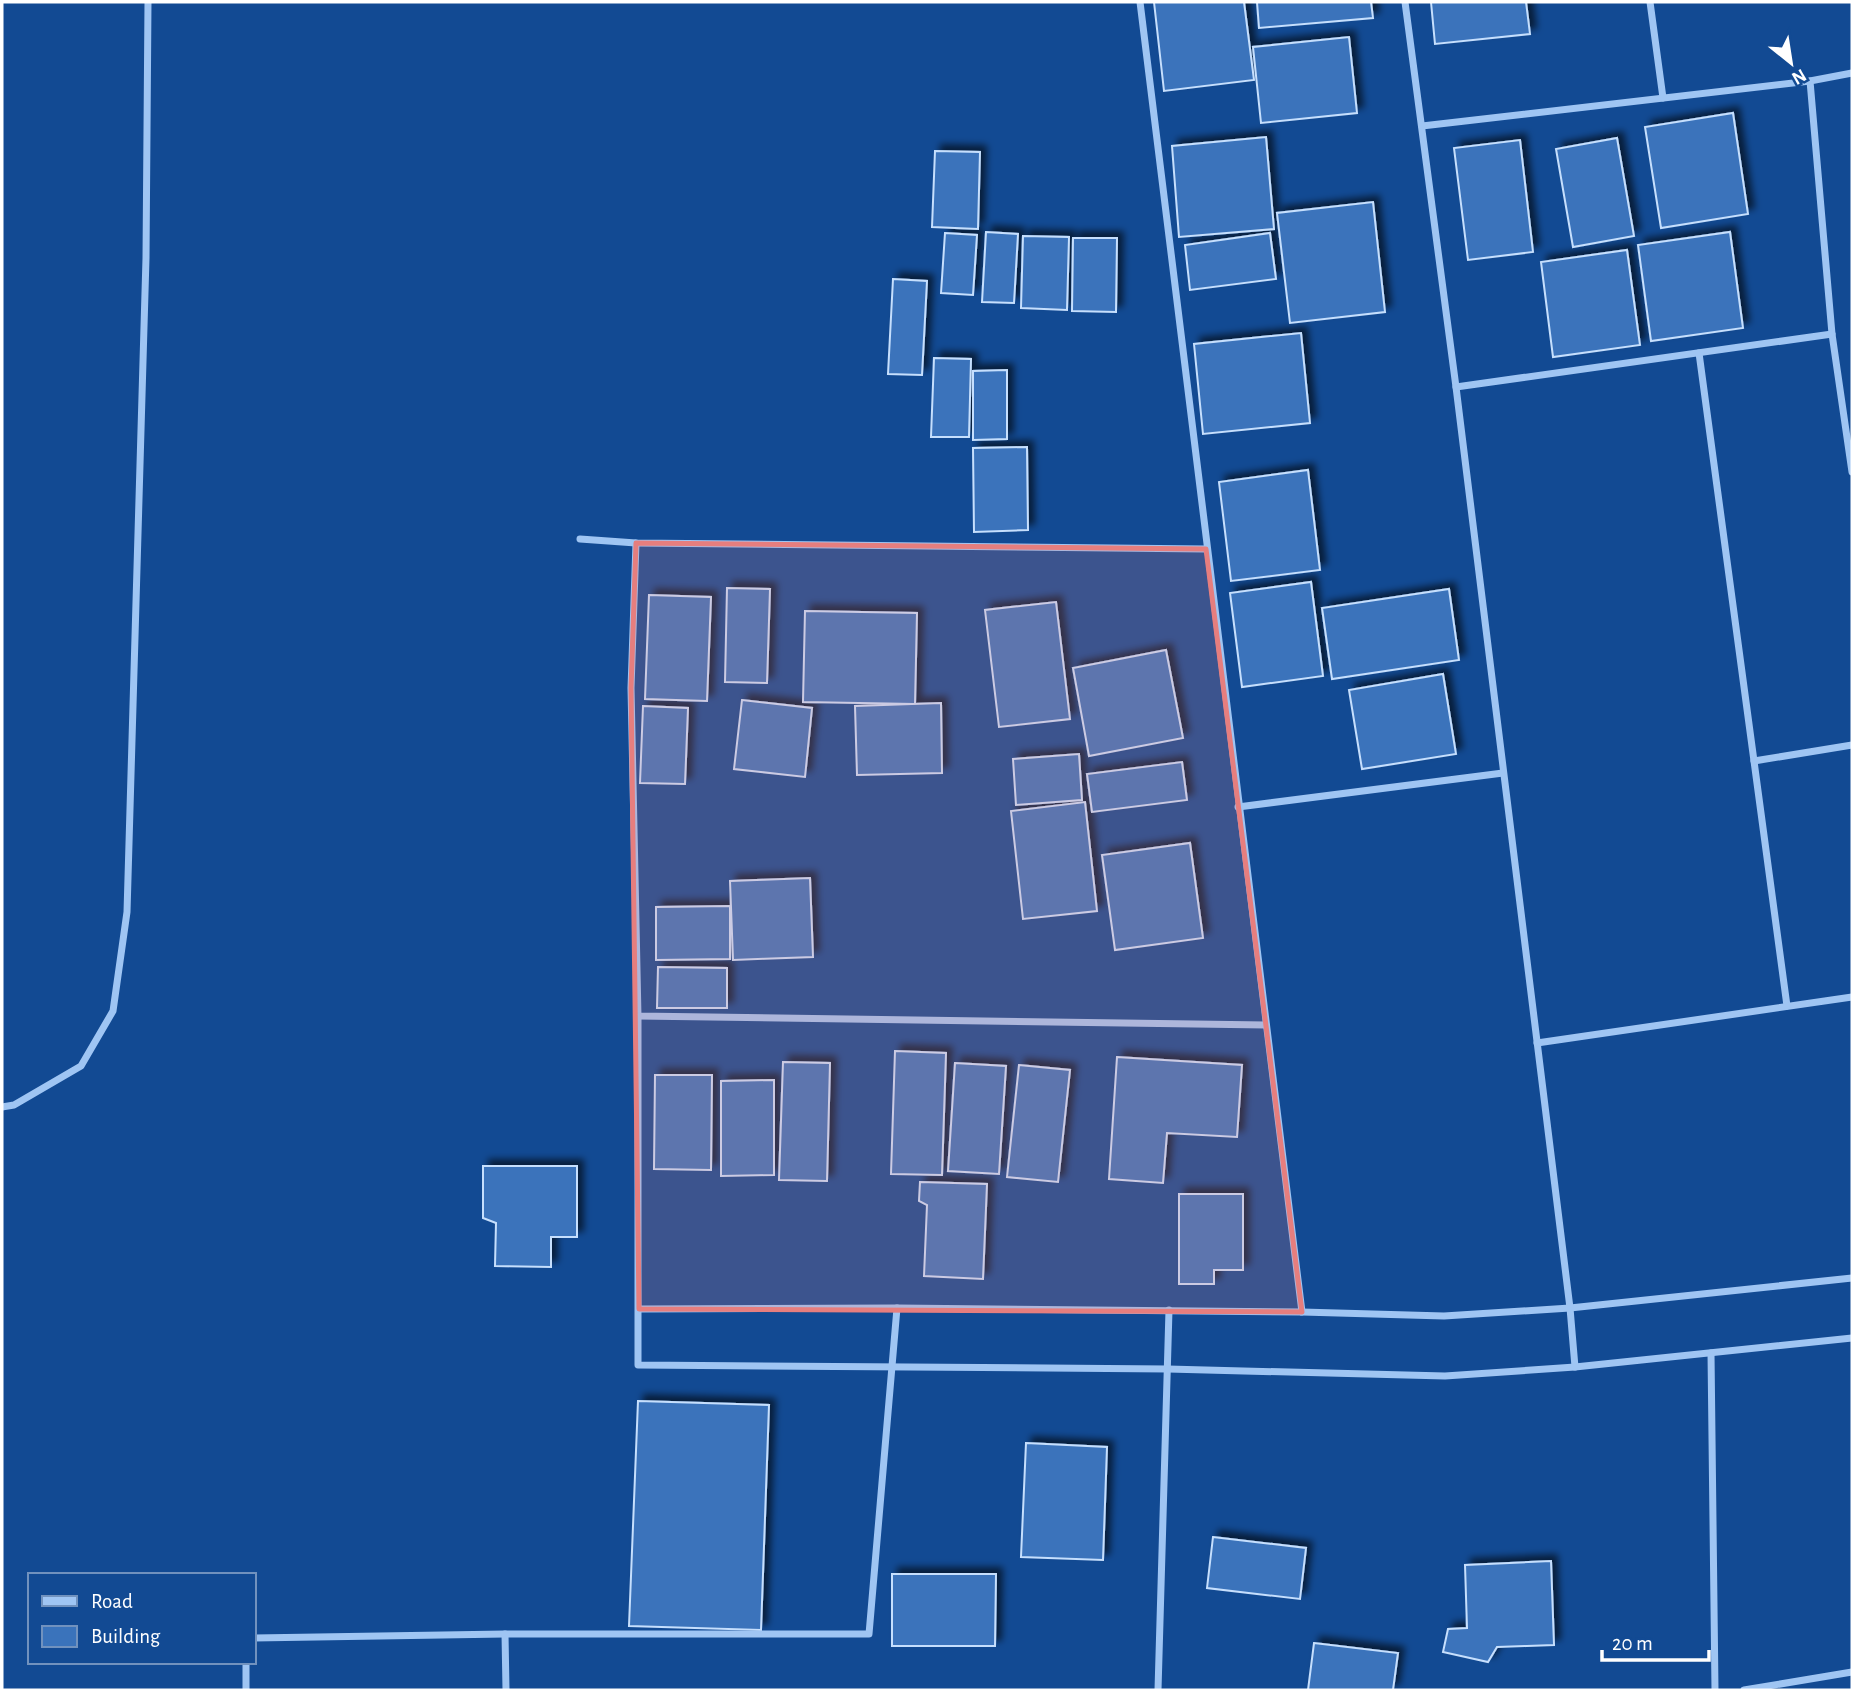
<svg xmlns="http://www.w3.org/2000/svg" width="1854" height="1692" viewBox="0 0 1854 1692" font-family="'Alegreya Sans',sans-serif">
<defs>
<filter id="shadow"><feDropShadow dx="6" dy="-6" stdDeviation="3.5" flood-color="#0009"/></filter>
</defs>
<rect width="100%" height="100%" fill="#124a93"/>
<g fill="#3a73bb" stroke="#c6dffd" stroke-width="2" filter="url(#shadow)">
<path d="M1154 2H1244L1254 80 1164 91Z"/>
<path d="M1257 2H1371L1373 18 1259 28Z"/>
<path d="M1431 2H1526L1530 34 1435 44Z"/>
<path d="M1349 37 1357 113 1261 123 1253 47Z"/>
<path d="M1733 113 1748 214 1661 228 1645 127Z"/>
<path d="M1266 137 1274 229 1179 237 1172 146Z"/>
<path d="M1617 138 1634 236 1573 247 1556 149Z"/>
<path d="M1520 140 1533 252 1468 260 1454 148Z"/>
<path d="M935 151 980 152 978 229 932 227Z"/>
<path d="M1373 202 1385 312 1290 323 1277 213Z"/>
<path d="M986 232 1018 234 1014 303 982 302Z"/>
<path d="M1730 232 1743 328 1651 341 1638 245Z"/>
<path d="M945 233 977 235 973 295 941 293Z"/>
<path d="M1270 233 1276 279 1190 290 1185 245Z"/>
<path d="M1023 236 1069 237 1067 310 1021 308Z"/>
<path d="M1073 238H1117L1116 312 1072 311Z"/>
<path d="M1627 250 1640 345 1553 357 1541 262Z"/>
<path d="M893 279 927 281 922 375 888 374Z"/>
<path d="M1301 333 1310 423 1203 434 1194 344Z"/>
<path d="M934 358 971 359 969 437H931Z"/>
<path d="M1007 370V439L973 440V371Z"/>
<path d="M1027 447 1028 530 974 532 973 448Z"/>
<path d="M1308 470 1320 570 1231 581 1219 482Z"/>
<path d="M1311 582 1323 676 1242 687 1230 593Z"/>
<path d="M727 588 770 589 767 683 725 682Z"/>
<path d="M1449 589 1459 660 1332 679 1322 608Z"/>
<path d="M649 595 711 597 707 701 645 699Z"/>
<path d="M1056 602 1070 719 999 727 985 610Z"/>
<path d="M805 611 917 613 915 704 803 702Z"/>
<path d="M1166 650 1183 738 1089 756 1073 668Z"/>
<path d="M1443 674 1456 754 1362 769 1349 690Z"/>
<path d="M742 700 812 708 805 777 734 769Z"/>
<path d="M941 703 942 773 857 775 855 706Z"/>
<path d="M643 706 688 708 685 784 640 783Z"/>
<path d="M1079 754 1082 800 1016 805 1013 759Z"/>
<path d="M1182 762 1187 800 1092 812 1087 774Z"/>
<path d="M1085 802 1097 911 1023 919 1011 811Z"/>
<path d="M1190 843 1203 938 1115 950 1102 855Z"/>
<path d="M810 878 813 957 733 960 730 881Z"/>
<path d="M730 906V959L656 960V907Z"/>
<path d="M658 967 727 968V1008H657Z"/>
<path d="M895 1051 946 1053 942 1175 891 1174Z"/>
<path d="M1117 1057 1242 1065 1237 1137 1167 1133 1163 1183 1109 1179Z"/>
<path d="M783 1062 830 1063 827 1181 779 1180Z"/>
<path d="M955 1063 1006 1066 999 1174 948 1171Z"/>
<path d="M1019 1065 1070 1070 1058 1182 1007 1177Z"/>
<path d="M655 1075H712L711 1170 654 1169Z"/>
<path d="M774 1080V1175L721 1176V1081Z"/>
<path d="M483 1166H577V1237H551V1267L495 1266 496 1223 483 1218Z"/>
<path d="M920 1182 987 1184 983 1279 924 1276 927 1205 919 1201Z"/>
<path d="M1179 1194H1243V1270H1214V1284H1179Z"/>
<path d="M638 1401 769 1405 761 1630 629 1626Z"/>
<path d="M1026 1443 1107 1447 1103 1560 1021 1557Z"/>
<path d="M1213 1537 1306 1548 1300 1599 1207 1588Z"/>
<path d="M1551 1561 1554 1645 1497 1647 1488 1662 1443 1652 1448 1629 1467 1628 1465 1565Z"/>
<path d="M892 1574H996L995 1646H892Z"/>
<path d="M1314 1643 1398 1653 1393 1690H1308Z"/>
</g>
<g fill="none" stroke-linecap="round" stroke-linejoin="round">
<g stroke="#9fc5f3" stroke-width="7">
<path d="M1140 2 1302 1312"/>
<path d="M1405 2 1456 387 1570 1308 1575 1367"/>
<path d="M1650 2 1663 98"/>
<path d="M1852 73 1810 81 1832 334 1852 472"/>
<path d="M1422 126 1810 81"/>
<path d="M1699 353 1787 1006"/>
<path d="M1456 387 1832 334"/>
<path d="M580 539 636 543 1206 549"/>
<path d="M636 543 631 688 638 1016 1266 1025"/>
<path d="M1754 761 1852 745"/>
<path d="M1238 807 1503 773"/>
<path d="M638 1016V1365L1168 1369 1445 1376 1575 1367 1852 1338"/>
<path d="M1537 1043 1852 997"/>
<path d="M2 1107 14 1105 81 1066 113 1011 127 912 146 258 148 2"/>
<path d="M639 1309 897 1308 1302 1312 1444 1316 1570 1308 1852 1278"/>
<path d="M1711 1353 1715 1690"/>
<path d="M254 1638 505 1634"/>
<path d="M246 1690V1662"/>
<path d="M506 1690 505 1634H869L897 1308"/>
<path d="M1158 1690 1169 1310"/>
<path d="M1744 1690 1852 1672"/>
</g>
</g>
<path fill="#e67e7e" fill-opacity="0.2" stroke="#e67e7e" stroke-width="5" stroke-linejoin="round" d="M636 543 1206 549 1302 1312 639 1309 631 688Z"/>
<rect width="1854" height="1692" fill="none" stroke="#ffffff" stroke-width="7"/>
<rect x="28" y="1573" width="228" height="91" fill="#124a93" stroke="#7192be" stroke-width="2"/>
<rect x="42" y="1596" width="35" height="10" fill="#9fc5f3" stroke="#7192be" stroke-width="2"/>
<text x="91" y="1608" font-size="21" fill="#ffffff">Road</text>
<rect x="42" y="1626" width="35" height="21" fill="#3a73bb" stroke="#7192be" stroke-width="2"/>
<text x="91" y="1643" font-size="21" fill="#ffffff">Building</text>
<g transform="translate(1791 63) rotate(150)" stroke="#124a93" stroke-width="5" paint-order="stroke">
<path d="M0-5L12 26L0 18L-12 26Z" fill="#ffffff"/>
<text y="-10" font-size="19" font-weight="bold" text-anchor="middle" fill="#ffffff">N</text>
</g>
<path d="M1602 1650v10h107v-10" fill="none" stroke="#ffffff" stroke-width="3.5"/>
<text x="1612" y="1650" font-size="21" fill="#ffffff" stroke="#124a93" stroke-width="5" paint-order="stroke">20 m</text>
</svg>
